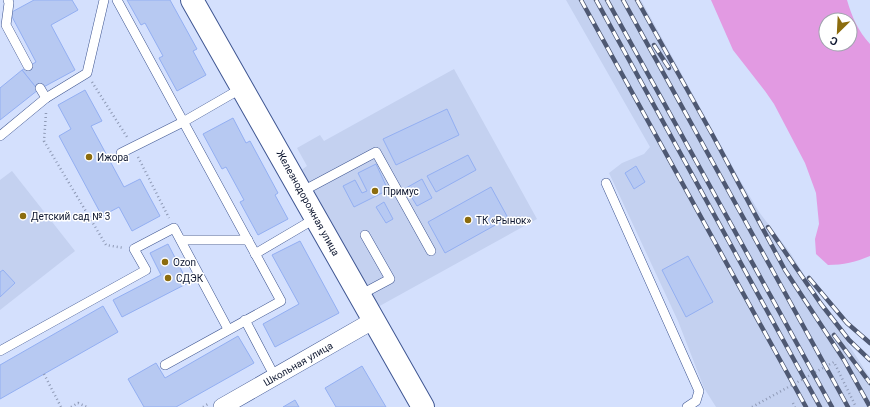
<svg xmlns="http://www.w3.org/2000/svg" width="870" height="407" viewBox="0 0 870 407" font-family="Roboto,sans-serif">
<rect width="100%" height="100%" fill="#d4e0fd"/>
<g fill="#c4d1f0">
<path d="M566 0H641L740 180 759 212 789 251 870 378V407H716L704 388 678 321 609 173 622 163 644 154 650 147Z"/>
<path d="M454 69 537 219 376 308 300 171 307 166 297 148 320 135 324 141Z"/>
<path d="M12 171 75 251 0 310V180Z"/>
</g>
<path fill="#e29ae2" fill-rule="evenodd" d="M711 0H847C852 17 858 31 870 44V256C856 262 843 265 828 265L816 254 815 239 819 224 816 193 805 163 774 104 765 91 733 50ZM826 20H850V44H826Z"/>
<g fill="#b7c9f2" stroke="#93aff2">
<path d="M34 0H72L78 10 51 25 75 70 38 90 22 70 36 62 10 13Z"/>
<path d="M127 0H170L197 49 193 51 206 75 177 91 159 58 163 56 145 23 141 25Z"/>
<path d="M22 70 38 90 0 120V88Z"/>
<path d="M85 90 102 121 91 126 124 187 140 179 160 216 132 231 119 207 102 216 59 136 71 129 58 105Z"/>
<path d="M447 109 459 135 396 165 383 139Z"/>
<path d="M233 118 246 143 250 141 278 193 275 195 288 219 258 235 240 202 244 200 226 167 222 169 203 134Z"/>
<path d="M468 155 476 170 436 192 427 176Z"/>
<path d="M376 164 388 190 354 207 343 186 355 180 362 193 367 191 358 173Z"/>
<path d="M636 166 645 182 634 189 625 173Z"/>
<path d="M422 179 432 198 417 206 406 188Z"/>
<path d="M491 187 508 218 445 253 428 222Z"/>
<path d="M384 202 393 219 386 223 376 207Z"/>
<path d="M300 241 339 313 275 347 263 324 299 304 272 255Z"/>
<path d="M168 244 188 283 122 317 113 300 161 275 150 253Z"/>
<path d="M688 256 713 302 686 317 662 270Z"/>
<path d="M3 270 15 283 0 297V272Z"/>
<path d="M103 306 118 332 0 399V365Z"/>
<path d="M238 336 254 363 176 407H144L128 379 156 363 165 378Z"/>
<path d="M362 366 386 407H336L325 388Z"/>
<path d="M295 400 299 407H283Z"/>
</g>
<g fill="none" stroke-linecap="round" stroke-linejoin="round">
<defs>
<g id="service">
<path d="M8 0 9 3 6 25 28 66"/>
<path d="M117 0 281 301 165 365"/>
<path d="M40 88 46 98"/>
<path d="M0 136 46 98 87 73 104 0"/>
<path d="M121 153 183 122 242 88"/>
<path d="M606 183 699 391 696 401 687 407"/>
<path d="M301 192 376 152 431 251"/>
<path d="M181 240H248"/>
<path d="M255 254 316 218"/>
<path d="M360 295 390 279 365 235"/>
<path d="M245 320 275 377"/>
<path d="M0 351 146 270 134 249 174 228 228 329"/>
</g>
<path id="minor" d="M222 407 374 320"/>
<path id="tertiary" d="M192 0 423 407"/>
</defs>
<use href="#service" stroke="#3f5692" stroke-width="10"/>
<use href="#minor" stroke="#3f5692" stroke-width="18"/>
<use href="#tertiary" stroke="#3f5692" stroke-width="24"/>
<g stroke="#8e99b5" stroke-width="2.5" stroke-dasharray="1 3" stroke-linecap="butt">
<path d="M92 82 127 137"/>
<path d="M46 113 44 141 106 245 124 248"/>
<path d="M138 157 169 218"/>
<path d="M44 374 61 407"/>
<path d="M793 403 795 407"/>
<path d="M71 407 78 403 87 407"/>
<path d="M203 407 208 404"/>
<path d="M752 407 834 362 856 407"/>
</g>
<use href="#service" stroke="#fff" stroke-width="9"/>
<use href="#minor" stroke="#fff" stroke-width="17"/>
<use href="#tertiary" stroke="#fff" stroke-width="22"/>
<defs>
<g id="rail">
<path d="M581 0 806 407"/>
<path d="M596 0 820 407"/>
<path d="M607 0 832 407"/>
<path d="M623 0 848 407"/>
<path d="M637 0 712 134 785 270 844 360 870 407"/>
<path d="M654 45 669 68"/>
<path d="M768 227 821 304 849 340 870 360"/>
<path d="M809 278 847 323 870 343"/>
<path d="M834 335 870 383"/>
</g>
</defs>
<use href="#rail" stroke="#4e5872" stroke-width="4.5"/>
<use href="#rail" stroke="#fff" stroke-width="3" stroke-dasharray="9" stroke-linecap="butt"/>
</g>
<g fill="#8c6c0e" stroke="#fff" stroke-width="1.5">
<circle cx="89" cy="157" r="4"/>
<circle cx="375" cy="191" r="4"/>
<circle cx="23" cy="216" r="4"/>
<circle cx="468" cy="220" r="4"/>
<circle cx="165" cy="262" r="4"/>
<circle cx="168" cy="278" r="4"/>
</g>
<g text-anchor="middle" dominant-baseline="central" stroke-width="3" stroke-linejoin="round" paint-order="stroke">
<g font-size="10" fill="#0f1831" stroke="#fff" text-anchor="start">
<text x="97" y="157">Ижора</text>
<text x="383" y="191">Примус</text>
<text x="31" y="216">Детский сад № 3</text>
<text x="476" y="220">ТК «Рынок»</text>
<text x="173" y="262">Ozon</text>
<text x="176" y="278">СДЭК</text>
</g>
<g font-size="10" fill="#0f1831" stroke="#fff">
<text transform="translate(308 203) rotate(61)">Железнодорожная улица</text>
<text transform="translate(298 364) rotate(-30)">Школьная улица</text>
</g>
</g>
<g transform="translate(838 32) rotate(204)"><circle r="19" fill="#ffffff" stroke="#9fa3ad"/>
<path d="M0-3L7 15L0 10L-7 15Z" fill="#8c6c0e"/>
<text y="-6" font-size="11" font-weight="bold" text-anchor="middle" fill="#0f1831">С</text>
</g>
</svg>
